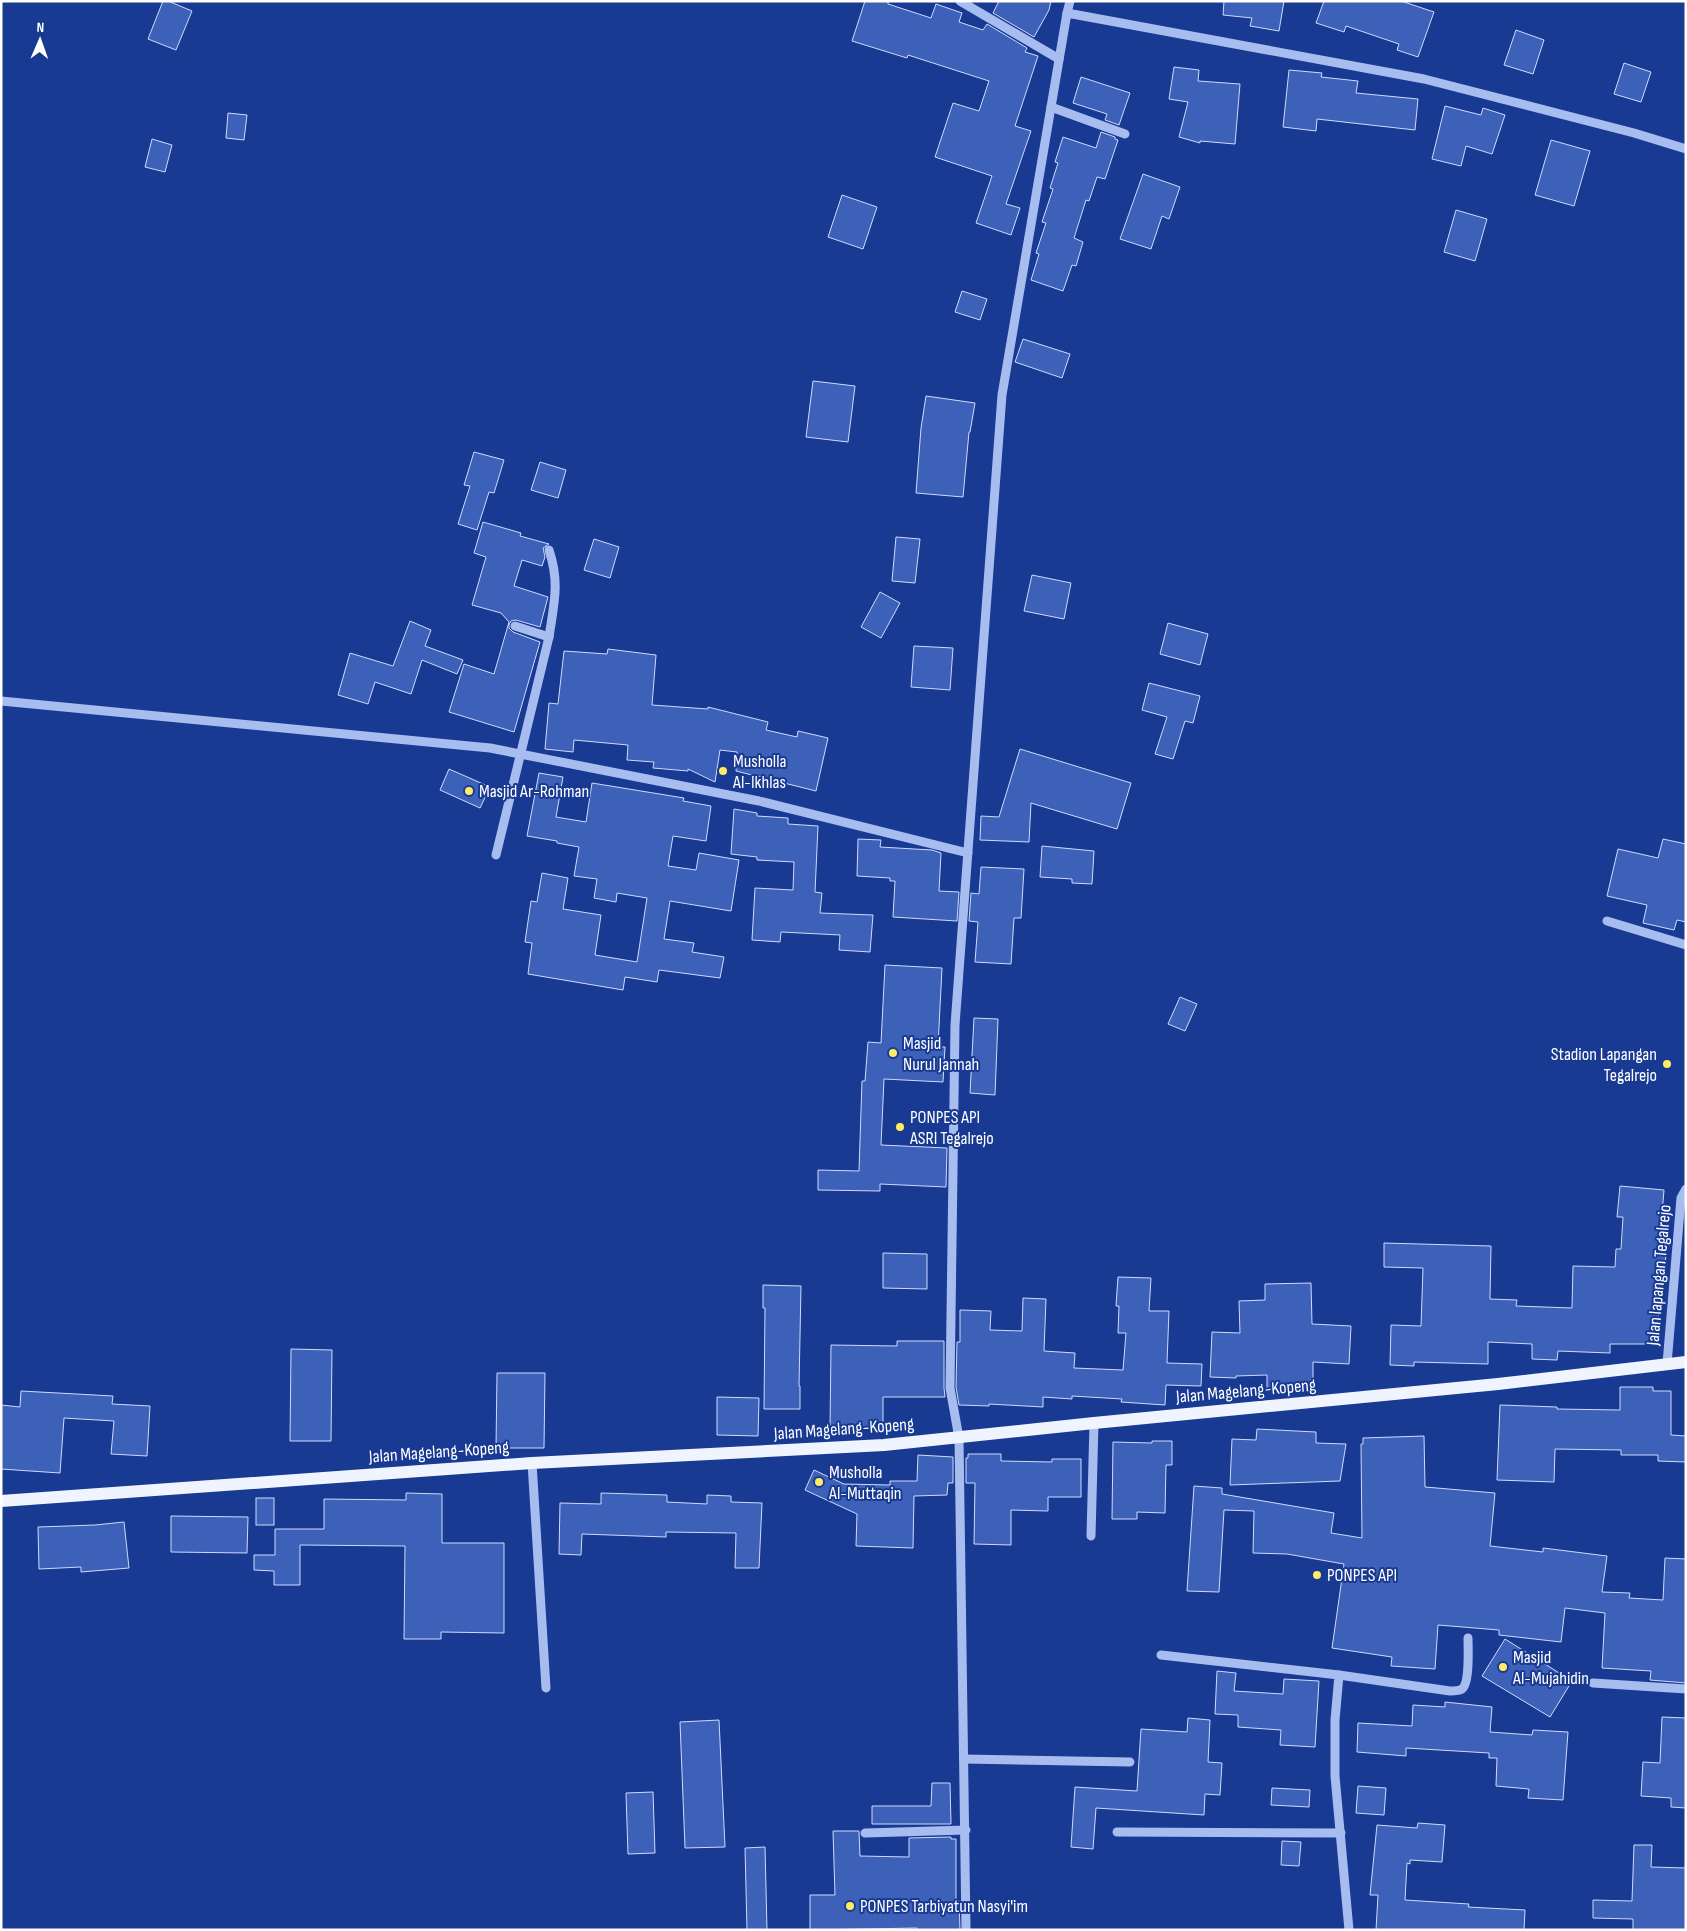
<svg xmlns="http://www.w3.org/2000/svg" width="1687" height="1931" viewBox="0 0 1687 1931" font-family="'Sofia Sans Condensed',sans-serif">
<rect width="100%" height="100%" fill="#193a92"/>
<g fill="#3d60b8" stroke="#cedbfb">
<path d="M163 1H168L192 11 176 50 148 39Z"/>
<path d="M865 1H888V4L931 18 936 4 962 13 959 22 983 30 987 24 1027 48 1025 52 1038 56 1015 126 1031 131 1006 204 1020 208 1011 235 976 223 992 176 935 157 953 103 979 111 989 81 908 55 907 58 852 41Z"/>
<path d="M999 1H1051L1049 10 1034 37 993 13Z"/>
<path d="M1224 1H1284L1279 31 1250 26 1252 18 1223 15Z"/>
<path d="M1324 1H1401L1434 12 1418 57 1397 50 1399 44 1346 26 1344 32 1316 23Z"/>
<path d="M1516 30 1544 40 1533 74 1504 65Z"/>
<path d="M1624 63 1651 72 1641 102 1614 94Z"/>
<path d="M1174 67 1199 70 1198 81 1240 84 1235 144 1200 141V143L1179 137 1188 102 1169 99Z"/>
<path d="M1289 70 1322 73 1321 77 1358 81 1356 93 1418 99 1415 130 1317 119 1316 131 1283 127Z"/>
<path d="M1081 77 1130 93 1119 125 1105 120 1107 114 1073 103Z"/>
<path d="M1445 106 1481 115 1483 108 1505 115 1492 154 1466 146 1461 166 1432 159Z"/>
<path d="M228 113 247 115 244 140 226 138Z"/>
<path d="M1101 132 1115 137V139L1118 140 1105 179 1097 177 1089 201 1086 200 1074 238 1083 242 1076 266 1072 265 1063 291 1031 280 1039 254 1036 253 1046 223 1042 222 1053 189 1050 188 1058 163 1055 162 1063 137 1096 148Z"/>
<path d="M152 139 172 145 165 172 145 167Z"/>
<path d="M1551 140 1590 151 1574 206 1535 195Z"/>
<path d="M1143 174 1180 187 1169 219 1162 216 1151 249 1120 239Z"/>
<path d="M842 195 877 207 863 249 828 237Z"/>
<path d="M1456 210 1487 219 1475 261 1444 252Z"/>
<path d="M962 291 987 299 980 320 955 312Z"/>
<path d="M1023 339 1070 354 1062 378 1015 362Z"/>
<path d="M813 381 855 386 848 442 806 437Z"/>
<path d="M926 396 975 403 970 432H969L963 497 916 493 921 428Z"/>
<path d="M474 452 504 460 494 493 489 492 477 530 458 524 470 486 464 485Z"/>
<path d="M540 462 566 470 558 498 531 490Z"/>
<path d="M483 522 521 533 520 536 549 544 543 548 545 557 542 566 522 560 514 586 548 597 540 627 516 620 511 621 509 625V628L513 632 540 642 514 732 449 712 464 664 494 674 509 622 501 613 472 605 486 557 474 553Z"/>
<path d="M896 537 920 539 915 583 892 581Z"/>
<path d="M594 539 619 547 610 578 584 570Z"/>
<path d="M1032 575 1071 583 1064 619 1024 611Z"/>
<path d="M880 592 900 603 881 638 861 627Z"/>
<path d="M410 621 431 630 425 646 463 660 457 674 422 660 411 694 375 682 368 704 338 695 350 653 393 666Z"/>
<path d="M1168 623 1208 634 1200 665 1160 654Z"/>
<path d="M914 646 953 648 950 690 911 687Z"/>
<path d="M608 649 656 655 652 705 708 709V707L768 722 766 730 797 737 798 731 828 738 816 791 736 771 737 752 720 750 715 782 688 769V771L653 768 654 762 627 760 628 745 574 740 573 752 545 749 549 703 558 704 564 651 607 654Z"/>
<path d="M1149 683 1200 696 1193 723 1185 721 1173 759 1155 754 1167 717 1142 710Z"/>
<path d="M1020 749 1131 783 1117 829 1031 803 1029 842 980 840 981 816 999 817Z"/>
<path d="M449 769 490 787 480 808 440 790Z"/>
<path d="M539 773 563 777 556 817 586 822 592 783 684 798 683 801 711 806 706 841 673 836 668 866 696 870 699 853 739 860 731 911 670 901 664 939 694 943 692 952 724 957 720 978 659 970 657 982 625 977 623 990 528 974 532 943 525 942 531 901 537 902 542 873 568 878 563 909 601 915 595 955 637 962 647 898 617 893 616 902 594 898 597 879 574 876 579 847 557 843V841L527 836Z"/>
<path d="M734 809 757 813V816L788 818V824L818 826 815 892 822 893 820 913 873 915 870 952 839 950 840 935 781 932 780 942 752 940 755 888 793 890 794 862 757 860V857L731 854Z"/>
<path d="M858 839 881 840 880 847 932 850 941 853 939 891 959 892 957 921 893 917 895 881H890V878L857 876Z"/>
<path d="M1663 839 1686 844V922L1677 920 1674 930 1643 923 1647 905 1607 896 1618 849 1658 858Z"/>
<path d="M1042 846 1094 851 1092 884 1072 883V879L1040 877Z"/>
<path d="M981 867 1024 869 1021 918H1014L1011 964 975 962 978 922 969 921 971 893 979 894Z"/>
<path d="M885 965 942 968 938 1047H945L943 1082 884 1079 881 1145 947 1148 946 1187 880 1184V1191L818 1190V1170L859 1171 862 1081H865L868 1042 881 1043Z"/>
<path d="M1180 997 1197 1004 1185 1031 1168 1024Z"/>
<path d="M974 1018 998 1019 995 1095 970 1093Z"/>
<path d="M1620 1186 1664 1190 1661 1226H1664L1663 1252H1666L1664 1284H1659L1658 1344H1610V1353L1558 1351 1557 1360 1532 1359V1344L1488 1342V1364L1414 1362V1366L1390 1365 1391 1325 1421 1326 1423 1268 1384 1267V1243L1491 1246 1490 1299 1517 1300 1516 1306 1572 1308 1573 1266 1615 1267 1616 1249H1621L1623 1217H1617Z"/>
<path d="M883 1253 927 1254V1289L883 1288Z"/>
<path d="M1118 1277 1151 1278 1149 1311H1169L1167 1363 1202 1364 1201 1386 1166 1385 1165 1405 1121 1402 1122 1399 1072 1396V1399L1043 1397V1407L989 1404V1406L959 1405 956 1387 957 1342H960V1310L991 1311 990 1330 1022 1331 1023 1298 1046 1299 1044 1351 1075 1353 1074 1368 1123 1370 1126 1333H1118L1119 1306H1116Z"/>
<path d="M1311 1283 1312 1324 1351 1326 1349 1364 1313 1362V1387L1267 1388V1375L1236 1376V1378L1210 1377 1212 1332 1240 1333 1239 1301 1265 1300V1284Z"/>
<path d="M763 1285 801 1286 799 1386H800V1409H764L765 1308H763Z"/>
<path d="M897 1341H944V1388L945 1397H883V1429L830 1428 831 1345 897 1346Z"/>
<path d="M291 1349 332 1350 331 1441H290Z"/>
<path d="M497 1373H545L544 1448H496Z"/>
<path d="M1620 1387H1653V1391H1671V1435L1686 1436V1462L1658 1461V1455H1621V1450L1555 1449 1554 1482 1497 1480 1500 1405 1557 1407V1409L1620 1410Z"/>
<path d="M21 1391 113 1396 112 1404 150 1406 147 1456 111 1454 114 1421 64 1418 60 1473 1 1469V1405L20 1407Z"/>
<path d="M717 1397 759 1398 758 1436 717 1435Z"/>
<path d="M1257 1429 1316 1432V1443L1346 1444 1340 1481 1230 1485 1232 1439 1256 1440Z"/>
<path d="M1424 1436 1425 1487 1495 1493 1490 1546 1543 1552V1548L1607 1556 1602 1592 1630 1593 1629 1598 1663 1600 1665 1558 1686 1559V1683L1650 1680 1651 1671 1602 1668 1605 1613 1565 1608 1561 1642 1499 1635V1630L1438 1625 1435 1669 1391 1666 1392 1657 1332 1648 1344 1564 1287 1554 1253 1553 1254 1511 1224 1510 1219 1592 1187 1591 1194 1486 1222 1488V1494L1334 1513 1331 1533 1362 1538 1361 1444H1363V1438Z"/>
<path d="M1152 1441H1172V1465H1166L1165 1513 1137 1512V1519H1112L1113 1442 1152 1443Z"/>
<path d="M968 1454H1001V1461L1052 1462V1459H1081V1497H1048V1511L1011 1510V1545L974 1544 975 1483H966V1458H968Z"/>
<path d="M918 1455 953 1457V1483H948L947 1495 914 1496 913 1548 856 1546 857 1514 805 1490 814 1470 844 1484 890 1485V1481H917Z"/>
<path d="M406 1493 442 1494V1543H504V1633L441 1632V1639H404L405 1546 300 1545V1585H274V1571L254 1570V1555H275V1529H324V1499L406 1500Z"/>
<path d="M601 1493 667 1495V1502L707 1504V1495L731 1496V1502L762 1503 759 1568H735L736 1533 666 1532V1537L582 1534 581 1555 559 1554 560 1503 601 1504Z"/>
<rect x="256" y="1498" width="18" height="27"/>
<path d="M171 1516 248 1517 247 1553 171 1552Z"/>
<path d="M124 1522 129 1568 81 1572V1567L39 1569 38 1527 95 1525Z"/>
<path d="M1505 1639 1572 1681 1550 1717 1482 1676Z"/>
<path d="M1217 1671 1236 1673 1234 1691 1283 1694 1284 1679 1319 1681 1315 1747 1280 1745 1281 1730 1238 1727V1715L1215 1714Z"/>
<path d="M1445 1702 1492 1707 1490 1732 1532 1735 1533 1730 1568 1732 1563 1800 1528 1798 1529 1789 1496 1786 1497 1758H1489V1753L1406 1748V1756L1357 1752 1358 1723 1412 1726 1413 1705 1445 1707Z"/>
<path d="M1662 1717 1686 1718V1808L1671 1807V1798L1641 1796 1643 1762 1660 1763Z"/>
<path d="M1188 1718 1210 1720 1208 1762 1222 1763 1220 1795 1205 1794 1204 1815 1096 1808 1093 1849 1071 1847 1075 1787 1137 1791 1141 1729 1187 1732Z"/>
<path d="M719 1720 725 1847 685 1848 680 1722Z"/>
<path d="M932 1783H950L951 1824H872V1806H931Z"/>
<path d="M1358 1786 1386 1788 1384 1815 1356 1813Z"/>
<path d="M1272 1788 1310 1790 1309 1807 1271 1805Z"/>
<path d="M653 1792 655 1853 628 1854 626 1793Z"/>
<path d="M1418 1823 1445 1825 1442 1862 1410 1860V1864L1407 1863 1405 1900 1469 1904 1468 1907 1525 1910 1524 1930H1376L1378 1895H1370L1377 1825 1417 1828Z"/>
<path d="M833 1831H859L860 1856 909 1857V1838L951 1837V1839H956V1901H959L960 1930H917V1928L810 1930V1895H835Z"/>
<path d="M1282 1841 1301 1842 1299 1866 1281 1865Z"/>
<path d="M1634 1845H1652L1651 1867 1686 1868V1930H1633V1919L1593 1918V1900L1632 1901Z"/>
<path d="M765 1847 767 1930H747L745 1848Z"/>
</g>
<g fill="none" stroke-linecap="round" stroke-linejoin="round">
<g stroke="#a8bdef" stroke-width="9">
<path d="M960 1 1059 59"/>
<path d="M1067 13 1070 1"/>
<path d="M1051 107 1125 134"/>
<path d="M549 637C554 603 560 583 549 550"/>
<path d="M1 701 490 748 759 801 968 853"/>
<path d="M496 855 549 637 515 626"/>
<path d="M1607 921 1686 945"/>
<path d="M1667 1364 1681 1198 1686 1189"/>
<path d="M532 1463 546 1688"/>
<path d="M1091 1536 1094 1423"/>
<path d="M1161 1655 1339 1675 1335 1720V1776L1349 1930"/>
<path d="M1339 1675 1450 1691C1454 1691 1459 1691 1462 1689 1470 1683 1468 1647 1468 1638"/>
<path d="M1593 1683 1686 1689"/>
<path d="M964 1759 1130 1762"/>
<path d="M1117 1832 1341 1833"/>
<path d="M865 1833 966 1830"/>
<path d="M966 1930 959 1438 950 1388 955 1025 1002 395 1067 13 1424 79 1634 133 1686 149"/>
</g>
<path stroke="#f0f4ff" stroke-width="12" d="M1 1501 532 1463 884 1445 1094 1423 1498 1384 1686 1362"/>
</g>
<g fill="#ffeb66" stroke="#193a92" stroke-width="2">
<circle cx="723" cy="771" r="5"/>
<circle cx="469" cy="791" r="5"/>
<circle cx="893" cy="1053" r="5"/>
<circle cx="1667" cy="1064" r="5"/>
<circle cx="900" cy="1127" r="5"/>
<circle cx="819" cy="1482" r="5"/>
<circle cx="1317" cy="1575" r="5"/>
<circle cx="1503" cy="1667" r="5"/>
<circle cx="850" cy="1906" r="5"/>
</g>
<g text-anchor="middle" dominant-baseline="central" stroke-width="4" stroke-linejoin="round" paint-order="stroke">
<g font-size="18" fill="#fff" stroke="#193a92" text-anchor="start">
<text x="733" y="761">Musholla<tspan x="733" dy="21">Al-Ikhlas</tspan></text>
<text x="479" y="791">Masjid Ar-Rohman</text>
<text x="903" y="1043">Masjid<tspan x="903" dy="21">Nurul Jannah</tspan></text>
<text x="1657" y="1054" text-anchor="end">Stadion Lapangan<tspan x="1657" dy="21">Tegalrejo</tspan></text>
<text x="910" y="1117">PONPES API<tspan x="910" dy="21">ASRI Tegalrejo</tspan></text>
<text x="829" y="1472">Musholla<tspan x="829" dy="21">Al-Muttaqin</tspan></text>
<text x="1327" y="1575">PONPES API</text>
<text x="1513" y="1657">Masjid<tspan x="1513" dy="21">Al-Mujahidin</tspan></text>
<text x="860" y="1906">PONPES Tarbiyatun Nasyi'im</text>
</g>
<g font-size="18" fill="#fff" stroke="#193a92">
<text transform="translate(1659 1275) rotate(-85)">Jalan lapangan Tegalrejo</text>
<text transform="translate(1246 1391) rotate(-5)">Jalan Magelang-Kopeng</text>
<text transform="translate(844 1429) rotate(-4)">Jalan Magelang-Kopeng</text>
<text transform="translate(439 1452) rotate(-4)">Jalan Magelang-Kopeng</text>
</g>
</g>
<rect width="1687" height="1931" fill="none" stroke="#ffffff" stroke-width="5"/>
<g transform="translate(40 40) rotate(2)" stroke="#193a92" stroke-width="4" paint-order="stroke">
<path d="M0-4L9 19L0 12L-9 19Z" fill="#ffffff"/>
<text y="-8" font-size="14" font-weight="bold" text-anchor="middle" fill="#ffffff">N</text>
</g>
</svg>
